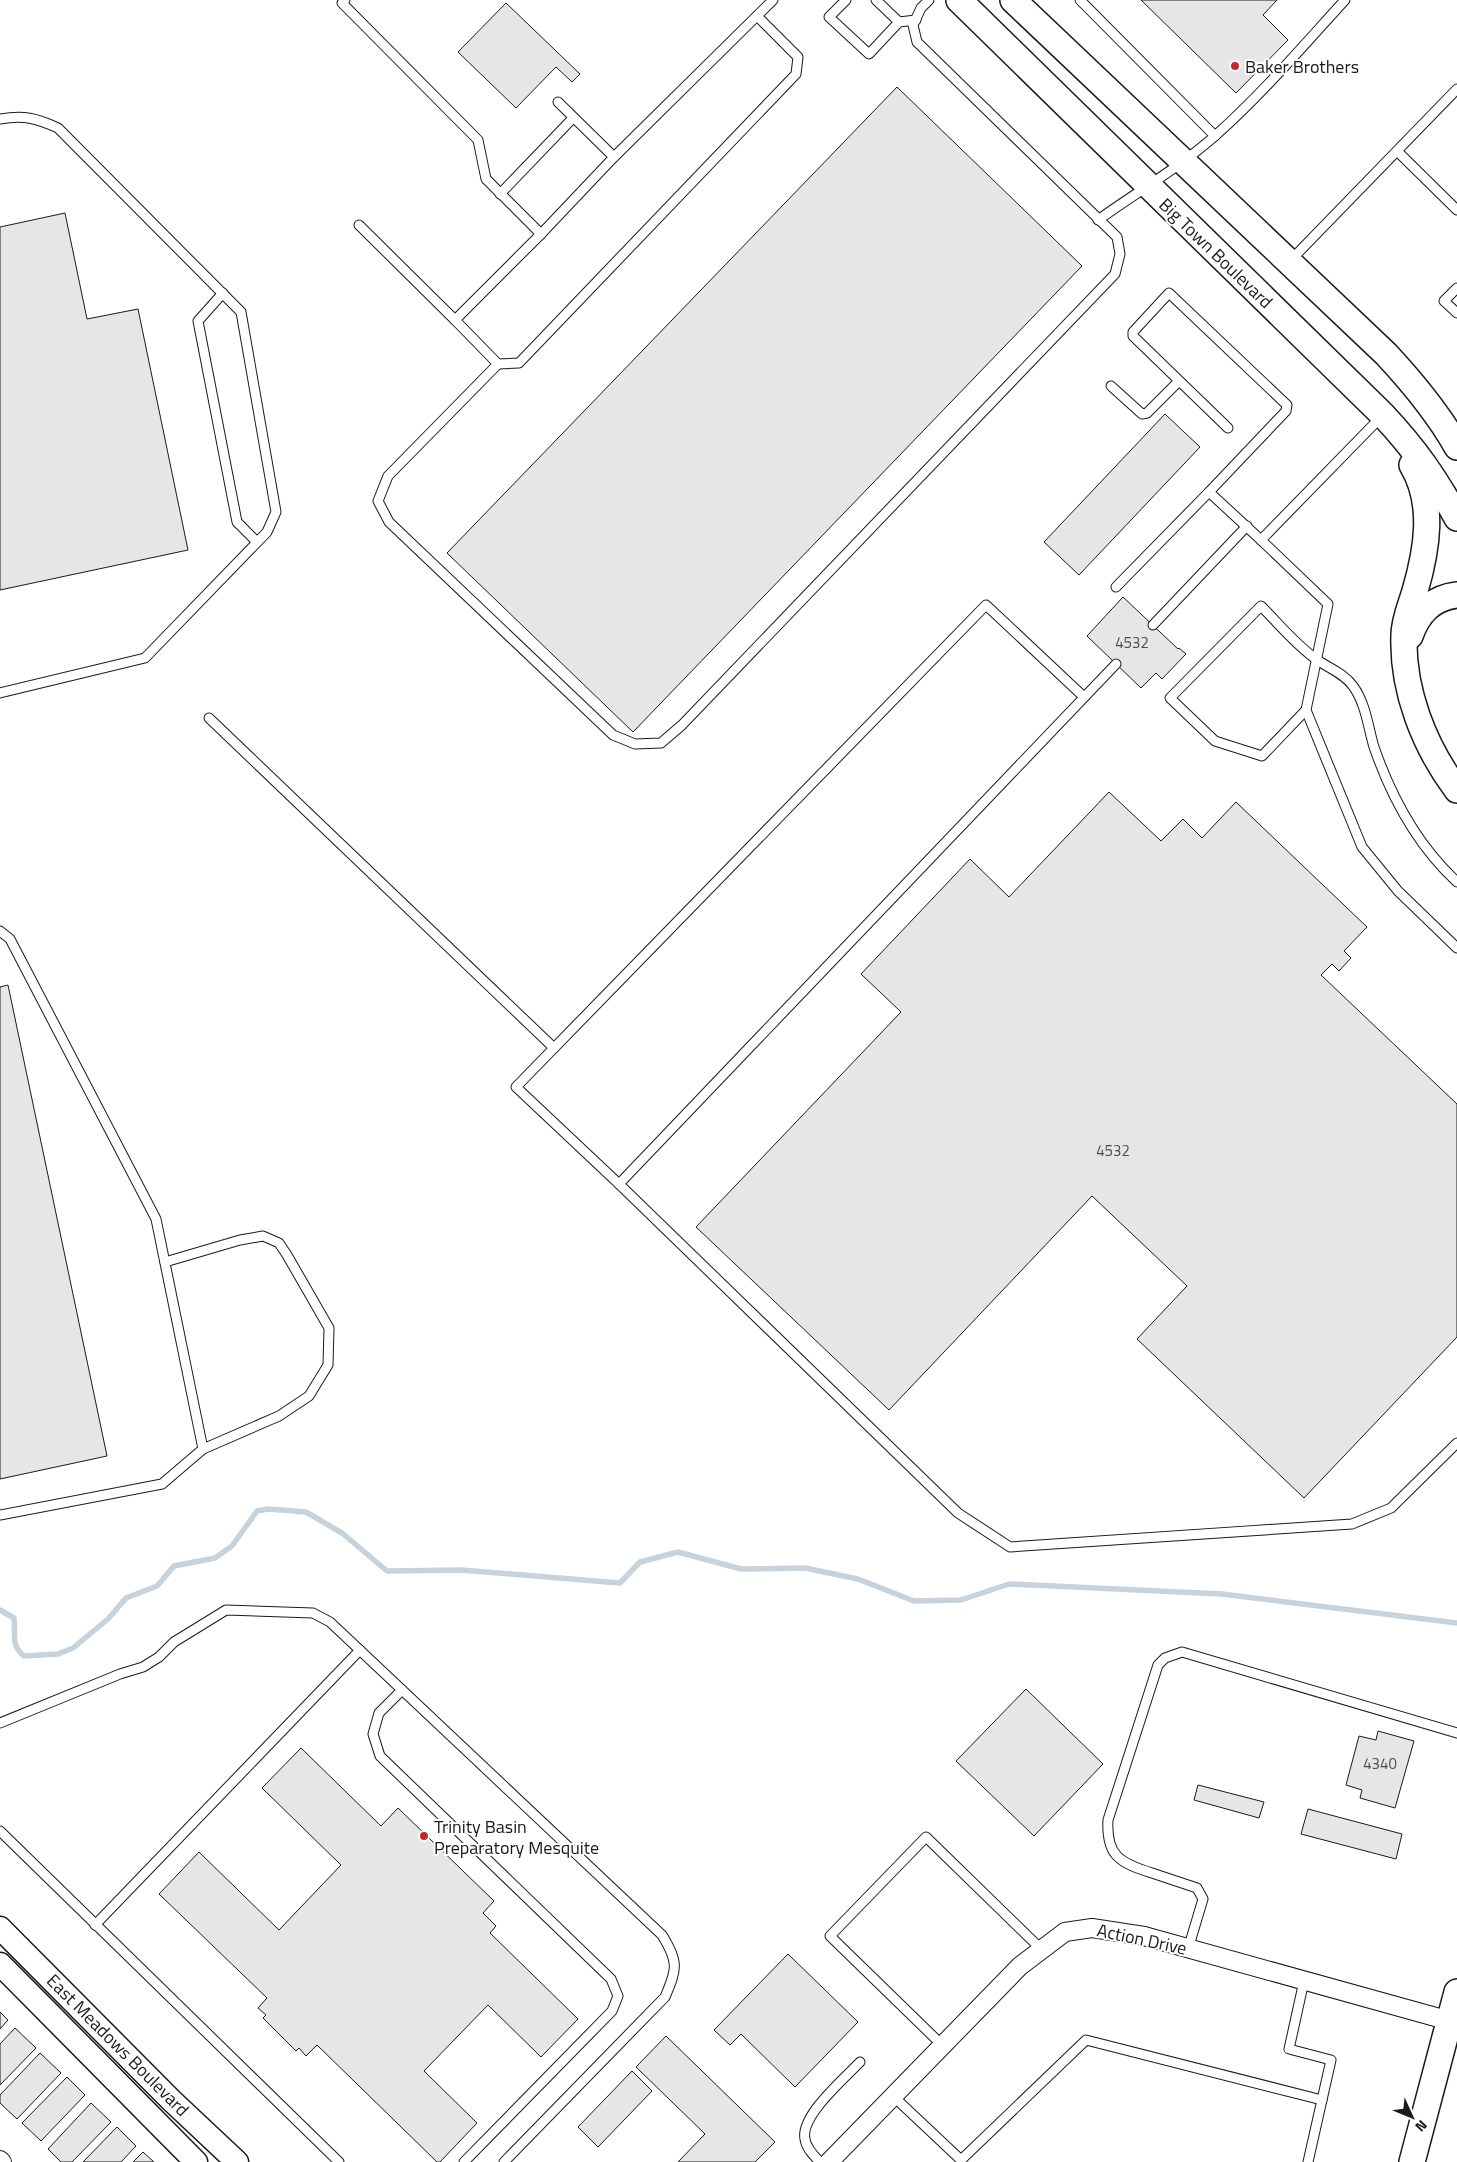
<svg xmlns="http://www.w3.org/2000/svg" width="1457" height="2162" viewBox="0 0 1457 2162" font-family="'Titillium Web',sans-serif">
<rect width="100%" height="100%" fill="#fff"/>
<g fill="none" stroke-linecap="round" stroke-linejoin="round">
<path stroke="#c6d2dc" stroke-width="5.5" d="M0 1610 14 1618C16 1633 10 1645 24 1656L58 1654 73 1648 108 1619 126 1598 157 1586 174 1566 215 1558 232 1546 257 1511 268 1509 306 1512 342 1533 387 1571 461 1570 620 1583 640 1562 678 1552 741 1569 805 1568 858 1579 914 1601 961 1600 1009 1584 1222 1594 1457 1623"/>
</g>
<g fill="#e6e6e6" stroke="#1a1a1a">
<path d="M1141 0H1277L1263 15 1288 40 1236 93Z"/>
<path d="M506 3 580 74 572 82 556 67 516 108 458 52Z"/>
<path d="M897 87 1082 266 633 732 447 553Z"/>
<path d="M65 213 87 319 138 309 188 550 0 590V227Z"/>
<path d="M1165 414 1200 447 1079 575 1044 542Z"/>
<path d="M1123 597 1178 649 1179 648 1186 654 1162 679 1156 673 1141 688 1087 636Z"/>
<path d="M1109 792 1161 841 1183 819 1202 838 1236 802 1367 927 1344 951 1351 958 1339 971 1332 964 1321 975 1457 1104V1337L1304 1498 1137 1339 1187 1286 1092 1196 889 1410 696 1227 901 1012 861 974 970 859 1009 897Z"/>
<path d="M8 985 107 1456 0 1479V987Z"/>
<path d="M1026 1689 1103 1764 1034 1836 956 1761Z"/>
<path d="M1378 1731 1414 1741 1395 1808 1360 1798 1362 1790 1346 1785 1359 1736 1376 1740Z"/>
<path d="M301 1748 381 1826 398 1808 494 1901 483 1913 496 1926 490 1933 578 2019 541 2057 488 2005 424 2071 477 2123 440 2162H437L317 2045 306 2056 299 2048 296 2051 263 2018 266 2015 258 2008 267 1998 159 1894 199 1852 279 1930 341 1865 262 1788Z"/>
<path d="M1198 1785 1264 1802 1259 1818 1194 1800Z"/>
<path d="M1308 1809 1402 1834 1396 1859 1301 1834Z"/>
<path d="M788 1954 858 2022 795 2087 741 2034 730 2045 714 2030Z"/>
<path d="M0 2012 8 2020 0 2029Z"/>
<path d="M15 2028 36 2048 0 2085V2044Z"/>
<path d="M666 2036 775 2142 755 2162H678L705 2134 636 2067Z"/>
<path d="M40 2053 61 2073 17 2119 0 2103V2095Z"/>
<path d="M632 2071 652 2091 598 2147 578 2127Z"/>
<path d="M67 2077 85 2095 41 2141 22 2123Z"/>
<path d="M91 2103 111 2122 72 2162H61L48 2149Z"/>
<path d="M117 2127 136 2146 121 2162H83Z"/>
<path d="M143 2152 154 2162H133Z"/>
</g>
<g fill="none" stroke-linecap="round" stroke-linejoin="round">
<defs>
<g id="service">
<path d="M345 0 342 3 478 140 486 179 541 234 614 157"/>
<path d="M846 0 829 17 869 54 899 22 916 20"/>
<path d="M876 0 899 22"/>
<path d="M1080 0 1215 136"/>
<path d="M558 102 614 157 773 0"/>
<path d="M0 119C24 115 36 118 58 128L241 312 276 512 267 532 145 658 0 693"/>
<path d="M1397 151 1457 210"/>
<path d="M500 194 573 118"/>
<path d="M1098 220C1137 192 1180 167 1216 135 1262 94 1303 46 1345 0"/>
<path d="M359 225 455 320 541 234"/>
<path d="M1290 261 1457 89"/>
<path d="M1457 288 1444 301 1457 313"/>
<path d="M223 293 198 321 237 522 257 542"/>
<path d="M455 320 498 364 519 363 796 74 798 57 757 16"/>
<path d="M498 364 388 476 378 501 389 522 613 735 635 744 661 743 682 725 1115 274 1120 254 1117 237 917 42 913 25 921 8 929 0"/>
<path d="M1111 386 1142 414 1147 413 1179 381"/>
<path d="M1381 417 1261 540 1328 604 1306 710 1362 847 1398 891 1457 948"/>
<path d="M1209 492 1286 411 1287 405 1169 293 1133 332V336L1228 428"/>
<path d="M1116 587 1209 492 1261 540"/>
<path d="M1153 625 1247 526"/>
<path d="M1084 697 986 605 516 1087 619 1184 958 1513 1010 1547 1352 1524 1391 1508 1457 1443"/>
<path d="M1306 710 1262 756 1215 741 1170 698 1261 606C1279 624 1296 645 1316 659 1328 668 1344 673 1353 686 1366 704 1368 727 1374 747 1392 799 1417 845 1457 882"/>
<path d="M209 718 554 1048"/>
<path d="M0 931 10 939 156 1219 203 1449 162 1484 0 1515"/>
<path d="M619 1184 1116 664"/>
<path d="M165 1262 240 1240 263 1236 279 1243 287 1255 329 1328 328 1365 309 1396 279 1416 203 1449"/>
<path d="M402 1690 379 1713 373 1734 380 1756 611 1979 618 1996 612 2011 464 2162"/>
<path d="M0 1723 120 1674 143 1667 159 1657 174 1642 226 1610 313 1613 330 1622 662 1935C679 1962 677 1969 665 1997L504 2162"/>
<path d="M0 1831 339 2162"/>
<path d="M95 1925 360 1650"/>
<path d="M1188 1949 1203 1899 1197 1888C1182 1883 1167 1878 1152 1873 1120 1863 1106 1856 1108 1820L1158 1665 1165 1658 1182 1652 1457 1733"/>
<path d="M1304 1981 1289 2049 1331 2060 1308 2162"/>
<path d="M942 2045 830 1936 926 1837 1041 1949"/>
<path d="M893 2096 961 2160 1086 2040 1322 2100"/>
<path d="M820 2162C814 2156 806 2148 805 2139 800 2116 844 2079 860 2062"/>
</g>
<g id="minor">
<path d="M0 2160 2 2162"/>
<path d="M829 2162 1020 1966 1065 1932 1092 1928 1144 1936 1450 2021"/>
</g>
<g id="tertiary">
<path d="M0 1928 171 2100 237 2162"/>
<path d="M0 1964 196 2162"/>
</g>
<g id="secondary">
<path d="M959 0 1383 415C1415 449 1435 478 1457 518"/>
<path d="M1013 0 1386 354C1413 383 1438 413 1457 447"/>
<path d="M1412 465C1435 503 1427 550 1415 591 1411 605 1404 620 1404 635 1402 690 1424 746 1457 790"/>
<path d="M1410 636C1418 613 1432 598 1457 595"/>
<path d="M1412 2162 1457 1992"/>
</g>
</defs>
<use href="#service" stroke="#1a1a1a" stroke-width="11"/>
<use href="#minor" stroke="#1a1a1a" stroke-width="20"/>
<use href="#tertiary" stroke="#1a1a1a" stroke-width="25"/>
<use href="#secondary" stroke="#1a1a1a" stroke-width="28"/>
<use href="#service" stroke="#fff" stroke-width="9"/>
<use href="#minor" stroke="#fff" stroke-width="18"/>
<use href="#tertiary" stroke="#fff" stroke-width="22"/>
<use href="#secondary" stroke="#fff" stroke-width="25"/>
</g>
<g fill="#c62828" stroke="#fff" stroke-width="2">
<circle cx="1235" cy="66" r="5"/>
<circle cx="424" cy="1836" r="5"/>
</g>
<g text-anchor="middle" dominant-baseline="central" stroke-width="4" stroke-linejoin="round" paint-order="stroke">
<g font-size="15" fill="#4d4d4d">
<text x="1132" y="642">4532</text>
<text x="1113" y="1150">4532</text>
<text x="1380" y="1763">4340</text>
</g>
<g font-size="18" fill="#1a1a1a" stroke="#fff" text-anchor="start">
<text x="1245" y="66">Baker Brothers</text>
<text x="434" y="1826">Trinity Basin<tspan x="434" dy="21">Preparatory Mesquite</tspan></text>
</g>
<g font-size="18" fill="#1a1a1a" stroke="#fff">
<text transform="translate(1216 253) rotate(44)">Big Town Boulevard</text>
<text transform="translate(1142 1939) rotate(12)">Action Drive</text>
<text transform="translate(118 2045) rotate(45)">East Meadows Boulevard</text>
</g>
</g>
<g transform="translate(1412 2117) rotate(134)" stroke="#ffffff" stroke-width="4" paint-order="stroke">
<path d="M0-4L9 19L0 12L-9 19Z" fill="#1a1a1a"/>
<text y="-8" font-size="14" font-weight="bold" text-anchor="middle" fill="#1a1a1a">N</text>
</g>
</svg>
